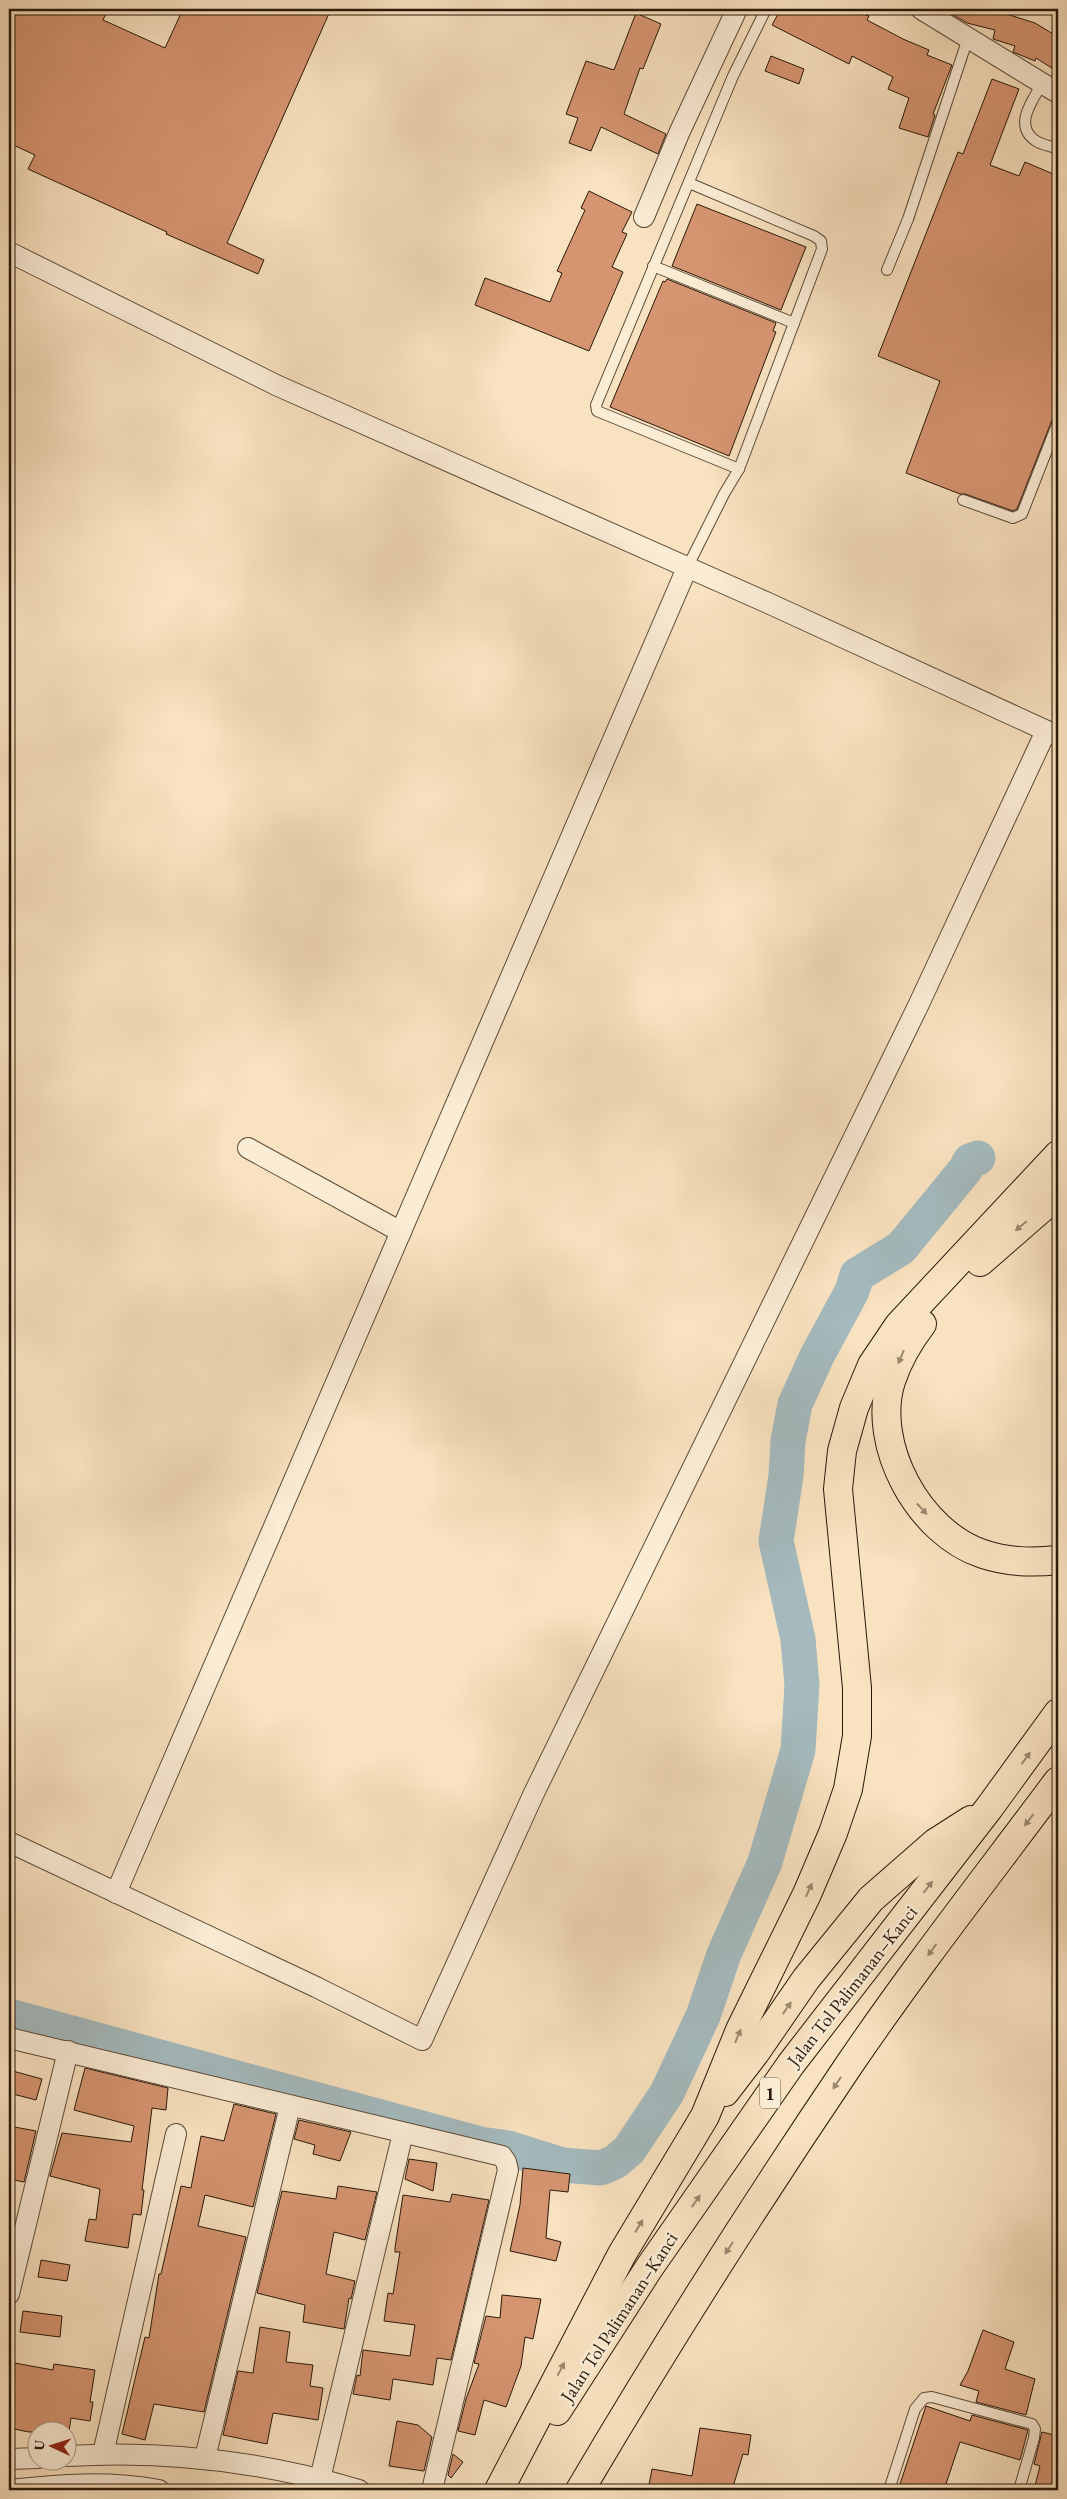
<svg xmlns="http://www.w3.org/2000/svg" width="1067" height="2499" viewBox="0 0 1067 2499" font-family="'EB Garamond',serif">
<rect width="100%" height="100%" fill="#f9e2c0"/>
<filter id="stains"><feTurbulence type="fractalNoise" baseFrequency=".004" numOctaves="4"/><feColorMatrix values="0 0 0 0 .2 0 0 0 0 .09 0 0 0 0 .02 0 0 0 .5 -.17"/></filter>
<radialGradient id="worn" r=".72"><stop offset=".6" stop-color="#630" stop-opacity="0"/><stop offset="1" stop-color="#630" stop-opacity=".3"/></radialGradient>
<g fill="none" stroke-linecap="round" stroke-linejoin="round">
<path stroke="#a4babe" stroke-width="35" d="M9 2016 480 2144 508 2148 562 2165 601 2168 615 2162 629 2150 667 2093 703 2016 724 1954 765 1862 798 1750 802 1685 798 1639 776 1541 786 1476 788 1441 795 1404 817 1356 852 1291 857 1275 901 1248 965 1170 970 1161 978 1158"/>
</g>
<g fill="#d69571" stroke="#281809">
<path d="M9 9H108L103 20 165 48 183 9H331L227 243 264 260 258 274 166 234 167 232 28 169 35 155 9 143Z"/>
<path d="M781 9H850L869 16 867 20 903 39 929 50 927 55 952 65 933 114 935 115 928 137 899 128 909 98 888 89 893 77 852 56 849 64 772 25Z"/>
<path d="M943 9H997V11L1035 23 1058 37V72L1036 58 1035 61 1013 52 1015 46 993 39 995 30 967 23Z"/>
<path d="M636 13 661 24 643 69 640 68 624 114 666 134 658 154 601 127 591 151 569 143 578 118 566 114 586 61 614 70Z"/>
<path d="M771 56 804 69 799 84 765 71Z"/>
<path d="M992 79 1019 89 990 165 1019 176 1025 162 1058 176V411L1052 420 1017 509 1013 511 965 494H960L906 473 940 381 878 356 958 152 963 154Z"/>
<path d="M589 191 632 212 622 232 627 234 612 267 623 272 589 351 475 305 485 278 550 302 562 273 557 271 585 210 581 208Z"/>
<path d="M697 204 806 247 781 310 672 266Z"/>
<path d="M667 279 776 323 773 331 776 332 729 456 610 407 663 281 665 282Z"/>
<path d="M85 2068 168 2088 166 2110 152 2108 142 2190H144L141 2215 133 2214 128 2248 85 2241 89 2219 96 2220 100 2189 50 2176 62 2133 131 2142 134 2126 74 2110Z"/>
<path d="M9 2070 42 2079 36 2100 9 2093Z"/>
<path d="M234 2104 276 2114 253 2207 205 2195 198 2226 246 2237 204 2412 154 2404 145 2440 122 2434 145 2337 149 2338 159 2274H161L181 2186 191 2188 201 2136 224 2141Z"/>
<path d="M299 2120 351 2132 340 2161 313 2154 315 2145 294 2139Z"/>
<path d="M9 2126 36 2131 24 2182 9 2179Z"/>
<path d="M409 2159 437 2163 433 2191 405 2179Z"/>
<path d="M523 2168 570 2174 568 2192 550 2190 546 2238 561 2242 556 2261 510 2251 520 2205Z"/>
<path d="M338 2186 377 2192 365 2240 334 2232 326 2274 355 2281 351 2299 349 2298 344 2329 303 2322 305 2305 257 2293 282 2191 336 2199Z"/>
<path d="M452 2194 489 2200 451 2360 437 2358 433 2385 393 2379 390 2400 353 2394 357 2375 360 2376 363 2350 410 2356 415 2325 384 2321 388 2293 393 2294 400 2252H395V2248L403 2195 450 2202Z"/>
<path d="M41 2260 70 2265 67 2281 38 2277Z"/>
<path d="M502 2295 541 2299 533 2339 525 2337 521 2366 506 2407 484 2400 475 2435 458 2431 466 2399 479 2364 474 2363 486 2316 500 2318Z"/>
<path d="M23 2311 62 2316 60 2337 20 2332Z"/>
<path d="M260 2327 290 2332 286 2362 313 2365 310 2386 323 2388 318 2420 273 2413 267 2444 223 2435 238 2371 253 2373Z"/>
<path d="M983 2330 1014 2342 1005 2369 1035 2379 1026 2415 976 2402 979 2391 960 2385 968 2371Z"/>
<path d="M9 2362 53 2370 54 2364 95 2370 90 2402H93L90 2421 71 2418 69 2432H29L9 2428Z"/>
<path d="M926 2406 970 2421 972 2415 1028 2430 1020 2460 960 2442 944 2490H898Z"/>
<path d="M397 2421 418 2425 432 2437 424 2471 389 2466Z"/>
<path d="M700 2428 751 2435 748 2455 743 2454 732 2490H648L652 2469 692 2476Z"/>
<path d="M1042 2432 1058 2436V2490H1034L1040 2466 1034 2464Z"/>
<path d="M453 2454 463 2462 451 2478 448 2475Z"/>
</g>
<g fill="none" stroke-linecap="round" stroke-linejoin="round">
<defs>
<g id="service">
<path d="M1042 84C1032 101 1013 126 1036 141 1042 145 1051 146 1058 149"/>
<path d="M653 266 794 323"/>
<path d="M887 270 908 219 968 38"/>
<path d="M739 469 597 411 596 405 733 76 766 9"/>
<path d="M963 500 1013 518 1022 514 1058 422"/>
<path d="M687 568 724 494 739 469 822 249 821 241 814 236 689 183"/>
<path d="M889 2490 915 2409 924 2398 932 2397 1032 2424 1035 2429 1034 2438 1019 2490"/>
</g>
<g id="minor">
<path d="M921 9 1058 93"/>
<path d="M644 217 680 131 737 9"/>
<path d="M9 252 276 385 768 603 1058 736"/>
<path d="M248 1148 401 1232"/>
<path d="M9 1842 316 1987 422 2040 534 1793 918 1006 1046 731"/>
<path d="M116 1893 687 568"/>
<path d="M9 2038 502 2156 506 2162 508 2170 432 2490"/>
<path d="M9 2294 68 2051"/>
<path d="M103 2454 176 2134"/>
<path d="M68 2456C166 2450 265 2462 359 2490"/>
<path d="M205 2458 290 2106"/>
<path d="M9 2459 38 2458"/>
<path d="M320 2479 403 2133"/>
<path d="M9 2490C60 2484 109 2481 159 2490"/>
</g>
<g id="motorway">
<path d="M980 1262 1058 1194"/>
<path d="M922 1324C909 1341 898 1360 891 1381 871 1445 919 1533 983 1554 1007 1562 1033 1563 1058 1560"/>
<path d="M725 2092 755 2053 806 1979 871 1899 935 1843 971 1820"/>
<path d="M557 2411 649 2268 791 2064 989 1808 1058 1713"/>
<path d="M499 2490 622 2254 705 2116 740 2030 807 1894 833 1833 848 1789 857 1736V1688L838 1489 842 1451 854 1408 872 1365 899 1325 1058 1155"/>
<path d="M580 2490C665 2346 755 2204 849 2065 915 1968 988 1875 1058 1781"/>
</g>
</defs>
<use href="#service" stroke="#5c4a37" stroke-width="12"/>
<use href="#minor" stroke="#5c4a37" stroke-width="22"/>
<use href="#motorway" stroke="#281809" stroke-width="30"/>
<use href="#service" stroke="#fbecd6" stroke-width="10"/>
<use href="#minor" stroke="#fbecd6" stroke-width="20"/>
<use href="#motorway" stroke="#f9e2c0" stroke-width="28"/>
</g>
<defs><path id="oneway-solid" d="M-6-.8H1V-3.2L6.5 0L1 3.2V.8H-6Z" transform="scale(1.25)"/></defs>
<g fill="#9b876e">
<use href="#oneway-solid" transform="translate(1021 1226) rotate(140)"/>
<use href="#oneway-solid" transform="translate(901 1357) rotate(113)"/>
<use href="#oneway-solid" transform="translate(922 1509) rotate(47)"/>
<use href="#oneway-solid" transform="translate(1026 1758) rotate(-54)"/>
<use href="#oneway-solid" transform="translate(1029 1820) rotate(127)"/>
<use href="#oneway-solid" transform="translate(928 1887) rotate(-52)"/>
<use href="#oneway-solid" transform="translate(809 1890) rotate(-66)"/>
<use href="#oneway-solid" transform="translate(932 1950) rotate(126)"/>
<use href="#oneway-solid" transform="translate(787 2008) rotate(-55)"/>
<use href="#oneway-solid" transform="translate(738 2036) rotate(-67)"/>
<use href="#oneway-solid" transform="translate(837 2083) rotate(123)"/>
<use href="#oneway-solid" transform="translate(696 2201) rotate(-55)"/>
<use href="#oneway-solid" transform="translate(639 2226) rotate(-59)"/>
<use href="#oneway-solid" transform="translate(729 2248) rotate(123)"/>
<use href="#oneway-solid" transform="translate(561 2369) rotate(-62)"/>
</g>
<g text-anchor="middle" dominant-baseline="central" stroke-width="5" stroke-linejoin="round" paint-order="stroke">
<rect fill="#fbecd6" stroke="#675846" stroke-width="1" x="760" y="2077.5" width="20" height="31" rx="4"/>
<g font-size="18" font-weight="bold" fill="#281809">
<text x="770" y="2093">1</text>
</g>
<g font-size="19" fill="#281809" stroke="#fbecd6">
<text transform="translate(852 1986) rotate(-52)">Jalan Tol Palimanan–Kanci</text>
<text transform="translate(619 2317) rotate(-57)">Jalan Tol Palimanan–Kanci</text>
</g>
</g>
<rect width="1067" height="2499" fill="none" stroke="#f9e2c0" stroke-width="30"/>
<rect x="10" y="10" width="1047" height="2479" fill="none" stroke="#281809" stroke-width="2.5"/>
<rect x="15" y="15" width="1037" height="2469" fill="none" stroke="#281809"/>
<g transform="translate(52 2446) rotate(274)"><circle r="24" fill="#fbecd6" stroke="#a79784"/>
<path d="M0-4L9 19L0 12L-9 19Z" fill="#8f2418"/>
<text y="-8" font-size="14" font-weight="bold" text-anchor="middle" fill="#281809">U</text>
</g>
<rect width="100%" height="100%" filter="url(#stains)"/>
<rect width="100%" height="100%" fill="url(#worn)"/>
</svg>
